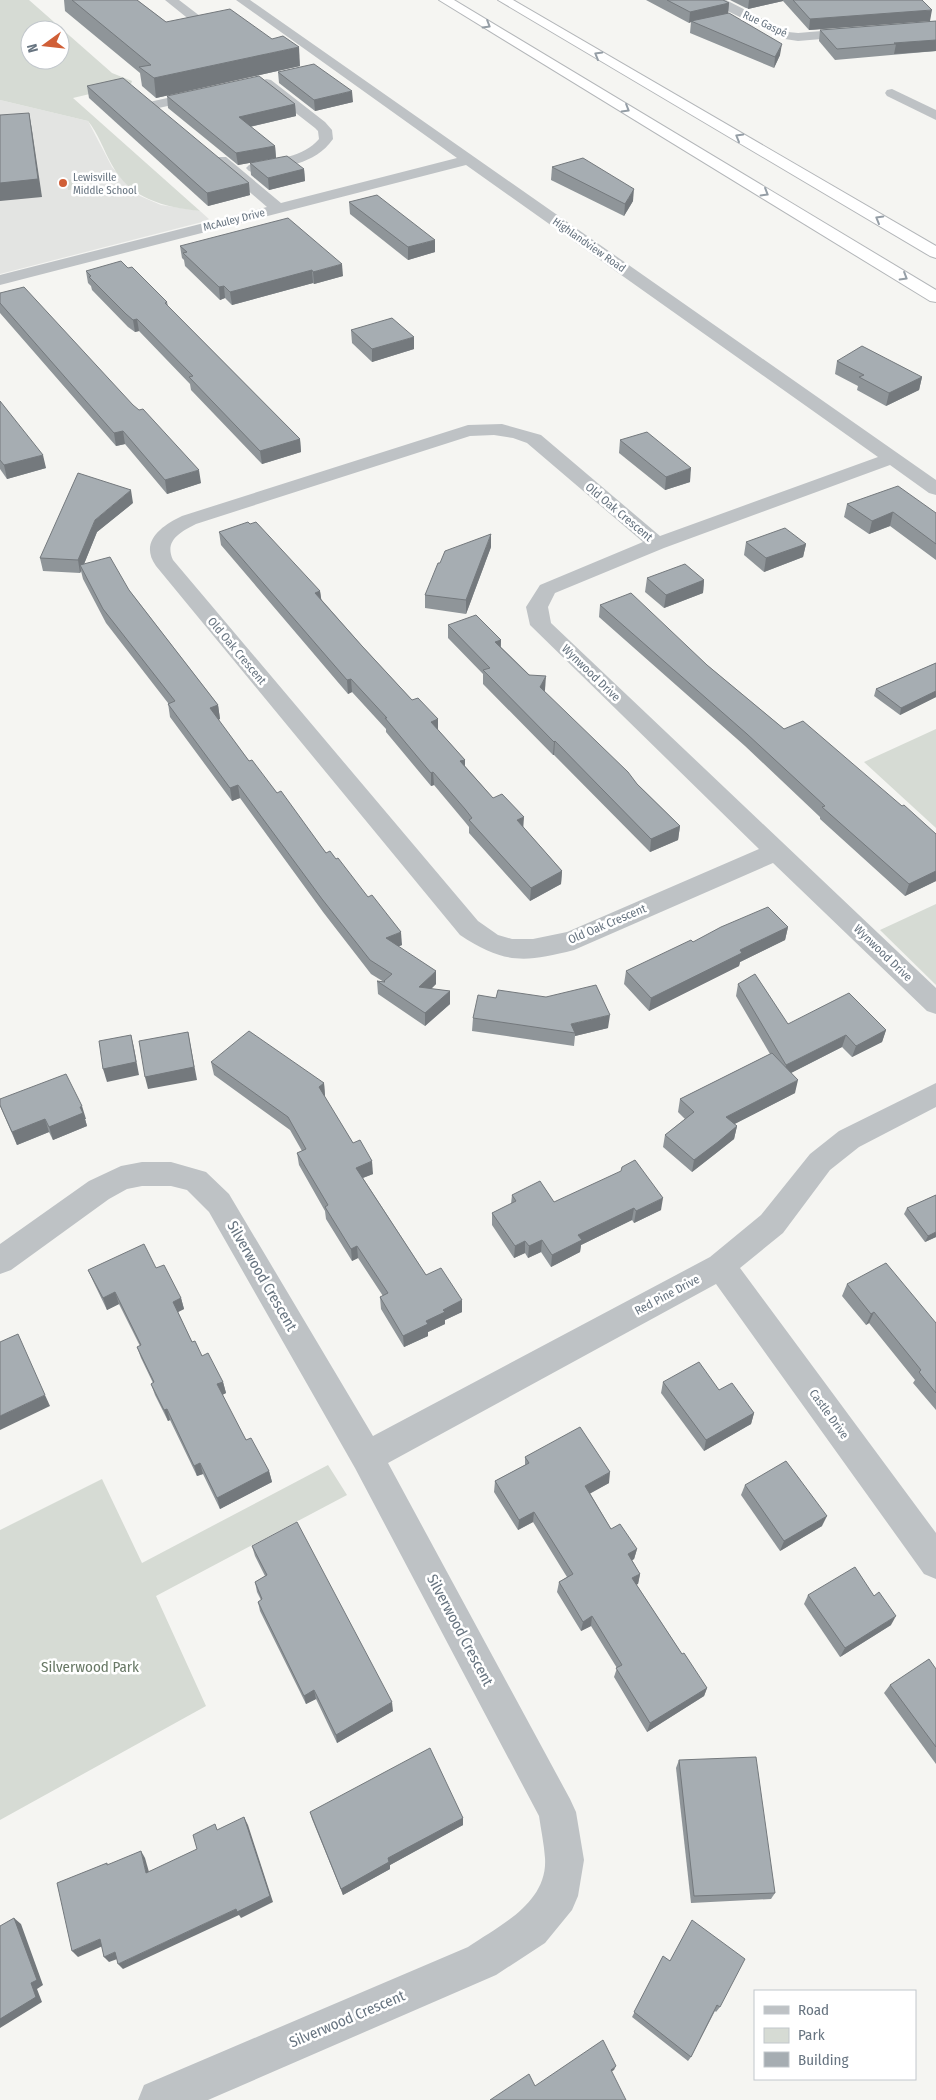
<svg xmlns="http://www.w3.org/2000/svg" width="936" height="2100" viewBox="0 0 936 2100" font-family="'Fira Sans Condensed',sans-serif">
<rect width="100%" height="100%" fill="#f5f5f2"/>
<path fill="#e3e4e2" d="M0 100 88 121 112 167 129 187 140 196 161 205 200 211 210 220 0 274Z"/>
<g fill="#d6dbd4" fill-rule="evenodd">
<path d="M0 0H29L112 73 132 81 131 84 127 85 73 98 200 211C164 207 130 199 112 165 104 151 98 133 88 121L0 100ZM30 30H60V60H30Z"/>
<path d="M98 177 100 187 68 190 67 180Z"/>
<path d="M936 729V828L864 762Z"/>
<path d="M936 904V985L880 930Z"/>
<path d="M328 1465 347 1495 156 1596 206 1706 0 1820V1530L102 1479 142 1563Z"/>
</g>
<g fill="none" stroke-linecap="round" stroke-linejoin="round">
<defs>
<g id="highway">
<path d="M439 0H454L936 290V302L930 301Z"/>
<path d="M498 0H513L936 246V258L930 256Z"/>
</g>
</defs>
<use href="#highway" stroke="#b3b6b9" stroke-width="2"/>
<g fill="#bec2c5" fill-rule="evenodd">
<path d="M165 0H179L213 26 211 29H201Z"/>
<path d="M236 0H250L936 480V495L929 493 890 465 664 548 555 593 548 607 551 623 936 988V1014L927 1011 773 863 574 950C524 963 504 964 460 935L156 566C139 542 161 526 182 516L468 425 502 424 541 435 660 536 878 457 466 165 0 285V275L267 207 216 163 213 160 216 157H226L281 203 457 158ZM494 435 513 438 527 443 643 542 540 585 526 607 530 625 759 849 567 932 533 939H512L498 935 478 921 173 560C164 541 180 532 196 524L470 436Z"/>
<path d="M710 0H726L788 32 798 33 857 28 864 32 857 36 798 41 785 39 711 3Z"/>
<path d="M266 79 271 80 325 122 332 130 333 139C315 165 283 167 254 173L249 171 246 168 249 165C272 159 302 159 319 139L318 131 315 128 261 86 259 83Z"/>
<path d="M892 89 936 110V120L887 96 885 93 887 90Z"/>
<path d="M204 90 209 91 211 94 209 97 154 109 149 108 147 105 149 102Z"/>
<path d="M936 1083V1107L859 1147 830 1170 783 1233 740 1268 936 1533V1579L924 1574 716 1284 388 1463 570 1799 576 1812 584 1860 578 1896 572 1910 545 1943 496 1975 208 2100H138L144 2085 468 1947C499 1926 548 1903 545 1858 544 1844 541 1830 539 1816L355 1468 209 1212 187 1190 171 1186H142L127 1189 109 1199 11 1270 0 1274V1244L89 1181 121 1166 142 1162H171L206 1172 229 1194 373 1436 710 1257 761 1215 810 1154 839 1131Z"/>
</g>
<use href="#highway" fill="#fff" fill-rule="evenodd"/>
</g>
<g fill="#8f9599">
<path d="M64 0H137L166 22 300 66 156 98 142 86 140 73 65 11Z"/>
<path d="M646 0H723L729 3 728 13 780 55 774 68 690 33 691 22 689 23Z"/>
<path d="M730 0H922L930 21 809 30 783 1 748 9Z"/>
<path d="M936 21V51L835 60 819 41 820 30Z"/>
<path d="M278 72 353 102 315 111 279 83Z"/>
<path d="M87 86 250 195 208 206 89 98Z"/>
<path d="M167 96 295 104 296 116 250 127 275 146 276 158 238 165 168 108Z"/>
<path d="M250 163 304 169 305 181 269 190 251 175Z"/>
<path d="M552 167 633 201 624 216 551 180Z"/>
<path d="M349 202 435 252 408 260 350 214Z"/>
<path d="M180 246 343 276 314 284 313 283 232 305 225 298 220 300 185 266 184 260 182 258Z"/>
<path d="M128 268 167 302 168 306 300 439 301 452 262 464 191 390 190 384 139 331 135 332 128 327 92 290 91 286 88 283 86 271Z"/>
<path d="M0 293 201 483 167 494 125 444 116 446 0 313Z"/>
<path d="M351 330 414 349 372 362 352 343Z"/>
<path d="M837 361 922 377 919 390 886 406 857 390 858 386 835 374Z"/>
<path d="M0 401 46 468 7 479 0 469Z"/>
<path d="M620 440 690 482 665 490 619 453Z"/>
<path d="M133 503 97 532 84 564 129 590 218 705 220 719 218 720 249 761 277 793 402 945 398 946 436 984 431 989 450 991V1004L425 1026 378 994 377 981 384 982 371 974 323 912 240 798 232 801 170 717 168 703 106 623 83 579 81 571 80 573 43 571 40 558Z"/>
<path d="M847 504 936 513V560L890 526 869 534 844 517Z"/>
<path d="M219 532 320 591 321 599 362 646 412 700 438 719V730L465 760V766L493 798 523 827 562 871 561 884 530 901 469 833V827L465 822 434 785 431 786 386 732V729L352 692 348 694 221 545Z"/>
<path d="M746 542 806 544 803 557 764 572 744 555Z"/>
<path d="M491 547 466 614 425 608V595L440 563Z"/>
<path d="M647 578 704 580 703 593 664 608 645 592Z"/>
<path d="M600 605 707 665 784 729 902 806 936 834V881L905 896 820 819V817L745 746 599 617Z"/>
<path d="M448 625 501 640V647L545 690 544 692 680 826 678 840 650 852 554 755H553L483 684V674L448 638Z"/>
<path d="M936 663V697L900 715 874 696 876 689Z"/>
<path d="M788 927 785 940 740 962 739 966 649 1011 624 984 626 971 693 942Z"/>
<path d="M738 984 788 1024 886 1030 882 1042 852 1057 842 1047 791 1073 795 1093 734 1124 737 1126 734 1139 715 1154 692 1172 663 1147 665 1135 685 1119 678 1112 680 1099 770 1054 736 996Z"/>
<path d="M473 1018 608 1028 575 1036 574 1046 472 1031Z"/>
<path d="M211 1062 324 1083 325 1096 324 1097 353 1143 373 1174 363 1178 426 1275 462 1312 445 1320V1324L428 1332V1336L404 1347 381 1309 380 1297 383 1296 358 1258 352 1261 326 1219 325 1211 299 1165 297 1153 302 1151 290 1130 214 1075Z"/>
<path d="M0 1099 86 1119H85L87 1126 53 1140 49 1132 17 1145 0 1106Z"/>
<path d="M512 1195 554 1202 661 1210 634 1223 632 1220 581 1245 580 1252 551 1267 541 1252 528 1258 525 1253 514 1258 492 1225V1213L511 1204Z"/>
<path d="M936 1195V1237L925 1242 904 1214 907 1208Z"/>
<path d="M156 1268 181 1298 184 1309 178 1312 192 1342 202 1356 223 1382 226 1393 222 1395 246 1440 269 1471 272 1482 220 1509 203 1474 197 1476 170 1420 168 1421 155 1395 151 1384 153 1383 141 1358 137 1347 140 1346 119 1304 107 1310 93 1281 88 1270Z"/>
<path d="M847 1284 936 1323V1410L913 1383 915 1380 869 1323 866 1325 842 1296Z"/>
<path d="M663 1382 719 1390 754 1413 751 1424 704 1451 661 1393Z"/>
<path d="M525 1457 609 1483 590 1493 611 1529 637 1549 634 1559 632 1560 640 1574 638 1584H636L682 1654 707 1688 704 1696 647 1732 614 1677 617 1668 591 1626 581 1631 557 1592 559 1582 567 1577 533 1522 518 1530 494 1492 495 1481 525 1465Z"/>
<path d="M745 1485 822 1526 780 1551 741 1495Z"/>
<path d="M252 1546 393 1711 337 1743 316 1699 306 1704 260 1611 258 1602 261 1600 257 1592 255 1582 265 1576 255 1556Z"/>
<path d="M808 1595 891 1625 840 1657 804 1604Z"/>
<path d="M936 1669V1764L884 1693 890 1685Z"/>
<path d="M679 1760 775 1893 771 1899 691 1903 676 1768Z"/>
<path d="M310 1812 463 1825 390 1865V1869L343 1895 312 1819Z"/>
<path d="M663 1956 720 2007 716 2012 715 2011 691 2057 688 2061 632 2017Z"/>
</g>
<g fill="#74797d">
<path d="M749 0H783V1L748 9Z"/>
<path d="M729 3 728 14 691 21V22L689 23 690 12Z"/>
<path d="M932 10 930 21 809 30 810 19Z"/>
<path d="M936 40V51L894 54 896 44 894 43Z"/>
<path d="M782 44 780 55 774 68 775 57Z"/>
<path d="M299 47 300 66 156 98 154 78Z"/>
<path d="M352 91 353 102 315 111 314 100Z"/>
<path d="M295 104 296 116 240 129 239 117Z"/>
<path d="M29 113 32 130 42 197 0 201V183Z"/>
<path d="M275 146 276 158 238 165 236 153Z"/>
<path d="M304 169 305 181 269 190 268 178Z"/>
<path d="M249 183 250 195 208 206 207 193Z"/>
<path d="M634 189 633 201 624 216 625 204Z"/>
<path d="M435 240V252L408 260V247Z"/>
<path d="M342 264 343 276 314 284 313 272Z"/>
<path d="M312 270 313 283 232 305 230 292Z"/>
<path d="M224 286 225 298 220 300 219 287Z"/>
<path d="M137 319 139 331 135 332 133 320Z"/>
<path d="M414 337V349L372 362V349Z"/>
<path d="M922 377 919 390 886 406 889 393Z"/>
<path d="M123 431 125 444 116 446 114 433Z"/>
<path d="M300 439 301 452 262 464 260 451Z"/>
<path d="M43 455 46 468 7 479 4 465Z"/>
<path d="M691 468 690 482 665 490 666 477Z"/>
<path d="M199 470 201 483 167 494 165 480Z"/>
<path d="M131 490 133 503 97 532 82 569 80 565 81 571 80 573 78 560 95 520Z"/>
<path d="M893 512 890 526 869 534 872 521Z"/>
<path d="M491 534V547L466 614V600Z"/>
<path d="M806 544 803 557 764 572 766 558Z"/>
<path d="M704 580 703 593 664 608 666 595Z"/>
<path d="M320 591 322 604 315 593Z"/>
<path d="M501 640 500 653 495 642Z"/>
<path d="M546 676 545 690 539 701 540 687Z"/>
<path d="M351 679 352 692 348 694 347 680Z"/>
<path d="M936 691V697L900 715 901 708Z"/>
<path d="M218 705 220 719 212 722 210 708Z"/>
<path d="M438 719V733L431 722Z"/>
<path d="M555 741 554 755H553L554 742Z"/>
<path d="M465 760V773L460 761Z"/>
<path d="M433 772 434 785 431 786V773Z"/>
<path d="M238 785 240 798 232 801 230 788Z"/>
<path d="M524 817 523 831 517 820Z"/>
<path d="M680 826 678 840 650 852 651 839Z"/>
<path d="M562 871 561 884 530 901 531 888Z"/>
<path d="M936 871V881L905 896 909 884Z"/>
<path d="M788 927 785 940 740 962 739 966 649 1011 651 998 740 950Z"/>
<path d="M401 932 402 945 386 952V938Z"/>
<path d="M436 971V984L419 1000V987Z"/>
<path d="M450 991V1004L425 1026V1013Z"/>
<path d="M610 1015 608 1028 575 1036V1033L571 1024Z"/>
<path d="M886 1030 882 1042 852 1057 856 1046Z"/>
<path d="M188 1032 197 1080 148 1089 145 1077Z"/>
<path d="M131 1035 134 1048 139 1075 107 1082 103 1069Z"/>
<path d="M846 1035 842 1047 783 1077 786 1065Z"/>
<path d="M798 1080 795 1093 723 1130 726 1117Z"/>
<path d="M324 1083 325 1096 320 1100 319 1087Z"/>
<path d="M82 1106 86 1119H85L87 1126 53 1140 49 1127Z"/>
<path d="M45 1119 49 1132 17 1145 12 1132Z"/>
<path d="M737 1126 734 1139 715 1154 692 1172 694 1160Z"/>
<path d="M372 1161 373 1174 357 1180 356 1168Z"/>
<path d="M663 1198 661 1210 634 1223 636 1211Z"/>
<path d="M634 1208 632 1220 581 1245 580 1252 551 1267 552 1255 578 1235Z"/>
<path d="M936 1232V1237L925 1242 928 1236Z"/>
<path d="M542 1240 541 1252 528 1258 529 1246Z"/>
<path d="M525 1241V1253L514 1258 515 1246Z"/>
<path d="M357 1246 358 1258 352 1261 351 1249Z"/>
<path d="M115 1292 119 1304 107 1310 103 1298Z"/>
<path d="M181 1298 184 1309 176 1313 173 1302Z"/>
<path d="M462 1300V1312L445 1320V1324L428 1332V1336L404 1347 403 1336 443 1310Z"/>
<path d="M874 1312 869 1323 866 1325 871 1314Z"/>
<path d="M223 1382 226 1393 220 1396 217 1384Z"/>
<path d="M45 1395 50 1406 0 1430V1416Z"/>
<path d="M167 1409 170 1420 168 1421 164 1410Z"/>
<path d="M754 1413 751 1424 704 1451 706 1440Z"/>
<path d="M200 1463 203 1474 197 1476 194 1466Z"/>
<path d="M269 1471 272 1482 220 1509 217 1498Z"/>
<path d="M610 1472 609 1483 584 1497 585 1486Z"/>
<path d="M534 1512 533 1522 518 1530 519 1520Z"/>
<path d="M827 1516 822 1526 780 1551 784 1541Z"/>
<path d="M637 1549 634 1559 626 1564 628 1554Z"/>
<path d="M640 1574 638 1584 630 1588 632 1578Z"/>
<path d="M592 1616 591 1626 581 1631 583 1622Z"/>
<path d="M896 1616 891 1625 840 1657 845 1648Z"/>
<path d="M707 1688 704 1696 647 1732 650 1723Z"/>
<path d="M314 1690 316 1699 306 1704 304 1696Z"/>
<path d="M392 1702 393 1711 337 1743 336 1735Z"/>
<path d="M244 1817 248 1825 273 1902 241 1918 239 1915 123 1969 118 1964 236 1909Z"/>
<path d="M463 1818V1825L390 1865V1869L343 1895 341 1889 388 1858Z"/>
<path d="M141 1851 145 1858 151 1879 146 1873Z"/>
<path d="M14 1918 21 1924 43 1985 37 1989 42 2002 0 2028V2019Z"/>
<path d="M100 1939 105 1945 78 1957 72 1951Z"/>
<path d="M115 1952 120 1958 109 1962 104 1957Z"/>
<path d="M616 2066 614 2070 608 2074 611 2070Z"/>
</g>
<g fill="#a6adb2" stroke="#74797d">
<path d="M72 0H137L166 22 230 9 272 39 283 36 299 47 154 78 139 67 151 65Z"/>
<path d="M667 0H723L729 3 690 12Z"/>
<path d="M793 0H922L932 10 810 19Z"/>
<path d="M729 13 782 44 775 57 691 21Z"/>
<path d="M936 21V40L894 43 896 44 837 49 820 30Z"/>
<path d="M314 64 352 91 314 100 278 72Z"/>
<path d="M259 76 295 104 239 117 275 146 236 153 167 96Z"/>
<path d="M123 78 249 183 207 193 87 86Z"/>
<path d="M29 113 38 179 0 183V115Z"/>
<path d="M287 156 304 169 268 178 250 163Z"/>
<path d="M583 158 634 189 625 204 552 167Z"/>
<path d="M377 195 435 240 408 247 349 202Z"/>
<path d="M288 218 342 264 313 272 312 270 230 292 224 286 219 287 183 253 187 252 180 246Z"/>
<path d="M121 261 128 268 132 267 167 302 165 303 300 439 260 451 189 377 193 376 137 319 133 320 126 314 89 277 91 276 86 271Z"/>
<path d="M24 287 133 405 139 410 143 409 199 470 165 480 123 431 114 433 0 303V293Z"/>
<path d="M392 318 414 337 372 349 351 330Z"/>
<path d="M862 346 922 377 889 393 859 377 864 375 837 361Z"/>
<path d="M0 401 43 455 4 465 0 460Z"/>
<path d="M647 432 691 468 666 477 620 440Z"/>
<path d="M78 473 131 490 95 520 78 560 40 558Z"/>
<path d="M898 486 936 513V544L893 512 872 521 847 504Z"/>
<path d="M248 522 250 524 256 522 320 591 315 593 362 646 412 700 418 698 438 719 431 722 465 760 460 761 493 798 502 794 524 817 517 820 562 871 531 888 469 820 472 818 465 809 433 772 431 773 385 718H387L351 679 347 680 219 532Z"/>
<path d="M785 528 806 544 766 558 746 542Z"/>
<path d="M491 534 466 600 425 595 438 563H440L445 551Z"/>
<path d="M110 557 129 590 218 705 210 708 249 761 252 760 277 793 281 791 326 853 330 851 336 859 338 858 368 897 372 895 401 932 386 938 436 971 419 987 450 991 425 1013 377 981 385 982 384 981 392 974 370 960 322 899 238 785 230 788 168 704 175 701 103 609 80 565Z"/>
<path d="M685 564 704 580 666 595 647 578Z"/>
<path d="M631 593 707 665 784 729 803 721 902 806 904 805 936 834V871L909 884 822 807 825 806 747 734 600 605Z"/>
<path d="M476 615 501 640 495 642 529 675 546 676 540 687 628 772 637 784 680 826 651 839 555 741 554 742 483 670 490 668 448 625Z"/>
<path d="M936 663V691L901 708 876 689Z"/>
<path d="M768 907 788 927 740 950 742 953 651 998 626 971 691 940 693 942 721 927Z"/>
<path d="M755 974 788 1024 849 993 886 1030 856 1046 846 1035 786 1065 738 984Z"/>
<path d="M596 985 610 1015 571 1024 575 1033 473 1018 478 995 496 998 498 990 546 997Z"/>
<path d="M249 1031 324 1083 319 1087 353 1143 360 1140 372 1161 356 1168 426 1275 441 1268 462 1300 443 1310 445 1312 426 1321 428 1324 403 1336 380 1297 388 1293 357 1246 351 1249 325 1207 328 1205 297 1153 306 1149 288 1117 211 1062Z"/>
<path d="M188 1032 194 1067 145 1077 139 1041Z"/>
<path d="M131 1035 136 1062 103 1069 99 1041Z"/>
<path d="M772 1053 798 1080 726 1117 737 1126 718 1142 694 1160 665 1135 694 1112 680 1099Z"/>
<path d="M66 1074 82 1106 80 1107 83 1113 49 1127 45 1119 12 1132 0 1105V1099Z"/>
<path d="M635 1160 663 1198 636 1211 634 1208 578 1235 582 1240 552 1255 542 1240 529 1246 525 1241 515 1246 492 1213 516 1201 512 1195 540 1181 554 1202 621 1171 622 1167Z"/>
<path d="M936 1195V1232L928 1236 907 1208Z"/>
<path d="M144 1244 156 1268 164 1265 181 1298 173 1302 192 1342 195 1341 202 1356 208 1353 223 1382 217 1384 246 1440 251 1438 269 1471 217 1498 200 1463 194 1466 167 1409 164 1410 151 1384 154 1382 137 1347 141 1345 115 1292 103 1298 88 1270Z"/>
<path d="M886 1263 936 1323V1393L919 1372 921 1370 874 1312 871 1314 847 1284Z"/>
<path d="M18 1334 45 1395 0 1416V1342Z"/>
<path d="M699 1362 719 1390 732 1383 754 1413 706 1440 663 1382Z"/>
<path d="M580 1427 610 1472 585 1486 611 1529 620 1524 637 1549 628 1554 640 1574 632 1578 682 1654 684 1653 707 1688 650 1723 616 1668 622 1665 592 1616 583 1622 559 1582 573 1574 534 1512 519 1520 495 1481 529 1463 525 1457Z"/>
<path d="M786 1461 827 1516 784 1541 745 1485Z"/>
<path d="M297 1522 392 1702 336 1735 314 1690 304 1696 258 1602 262 1599 255 1582 267 1575 252 1546Z"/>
<path d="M855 1567 874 1596 879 1592 896 1616 845 1648 808 1595Z"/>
<path d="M929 1659 936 1669V1747L890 1685Z"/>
<path d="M430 1748 463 1818 388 1858 389 1862 341 1889 310 1812Z"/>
<path d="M756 1757 775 1893 694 1896 679 1760Z"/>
<path d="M244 1817 270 1896 237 1912 236 1909 118 1964 115 1952 104 1957 100 1939 72 1951 57 1883 107 1863V1865L141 1851 146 1873 197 1849 193 1835 215 1824 217 1830Z"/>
<path d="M14 1918 37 1980 31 1983 36 1997 0 2019V1926Z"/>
<path d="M692 1920 745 1959 720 2007 717 2005 691 2057 634 2012 663 1956 670 1961Z"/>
<path d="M603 2040 616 2066 611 2070 626 2100H490L529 2074 535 2086Z"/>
</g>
<defs><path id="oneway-chevron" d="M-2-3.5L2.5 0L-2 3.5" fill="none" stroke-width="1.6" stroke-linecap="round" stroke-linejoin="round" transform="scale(1.25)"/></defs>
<g stroke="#959ea6">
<use href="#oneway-chevron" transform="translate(487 25) rotate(31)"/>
<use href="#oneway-chevron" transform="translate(598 55) rotate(-150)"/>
<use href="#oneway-chevron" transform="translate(626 109) rotate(31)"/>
<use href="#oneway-chevron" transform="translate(739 137) rotate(-150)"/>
<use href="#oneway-chevron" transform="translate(765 193) rotate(31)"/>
<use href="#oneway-chevron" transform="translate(879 219) rotate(-150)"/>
<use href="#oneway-chevron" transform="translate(904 277) rotate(31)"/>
</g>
<circle fill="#d05f37" stroke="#fff" stroke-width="2" cx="63" cy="183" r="5"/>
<g text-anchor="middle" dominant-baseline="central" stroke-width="5" stroke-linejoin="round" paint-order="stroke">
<g font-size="11" fill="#677480" stroke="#fff">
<text transform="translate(765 24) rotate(25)">Rue Gaspé</text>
<text transform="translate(234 220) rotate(-14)">McAuley Drive</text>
<text transform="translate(589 245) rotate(35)">Highlandview Road</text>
</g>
<g font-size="11" fill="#677480" stroke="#fff" text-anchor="start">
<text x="73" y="177">Lewisville<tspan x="73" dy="13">Middle School</tspan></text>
</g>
<g font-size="12" fill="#677480" stroke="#fff">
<text transform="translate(619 512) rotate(40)">Old Oak Crescent</text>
<text transform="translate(237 651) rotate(50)">Old Oak Crescent</text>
<text transform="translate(591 673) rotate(44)">Wynwood Drive</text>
<text transform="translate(607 924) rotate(-23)">Old Oak Crescent</text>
<text transform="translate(883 953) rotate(44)">Wynwood Drive</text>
<text transform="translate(667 1295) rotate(-28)">Red Pine Drive</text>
<text transform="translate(829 1414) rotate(54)">Castle Drive</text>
</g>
<g font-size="15" fill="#677480" stroke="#fff">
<text transform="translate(262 1276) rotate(60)">Silverwood Crescent</text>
<text transform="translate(460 1630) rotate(62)">Silverwood Crescent</text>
<text transform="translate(347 2019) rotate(-23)">Silverwood Crescent</text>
</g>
<g font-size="15" fill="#687865" stroke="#fff">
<text x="90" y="1667">Silverwood Park</text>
</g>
</g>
<rect x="754" y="1990" width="162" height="90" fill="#ffffff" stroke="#c2c7cc"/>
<rect x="764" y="2006" width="25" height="8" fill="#bec2c5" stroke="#c2c7cc"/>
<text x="798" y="2015" font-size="15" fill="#677480">Road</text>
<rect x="764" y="2028" width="25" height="15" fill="#d6dbd4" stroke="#c2c7cc"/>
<text x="798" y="2040" font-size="15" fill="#677480">Park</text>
<rect x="764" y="2052" width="25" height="15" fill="#a6adb2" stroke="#c2c7cc"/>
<text x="798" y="2065" font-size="15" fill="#677480">Building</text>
<g transform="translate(45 45) rotate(255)"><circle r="24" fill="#ffffff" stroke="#c2c7cc"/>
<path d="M0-4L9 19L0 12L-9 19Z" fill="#d05f37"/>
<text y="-8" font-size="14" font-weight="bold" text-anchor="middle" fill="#677480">N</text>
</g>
</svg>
